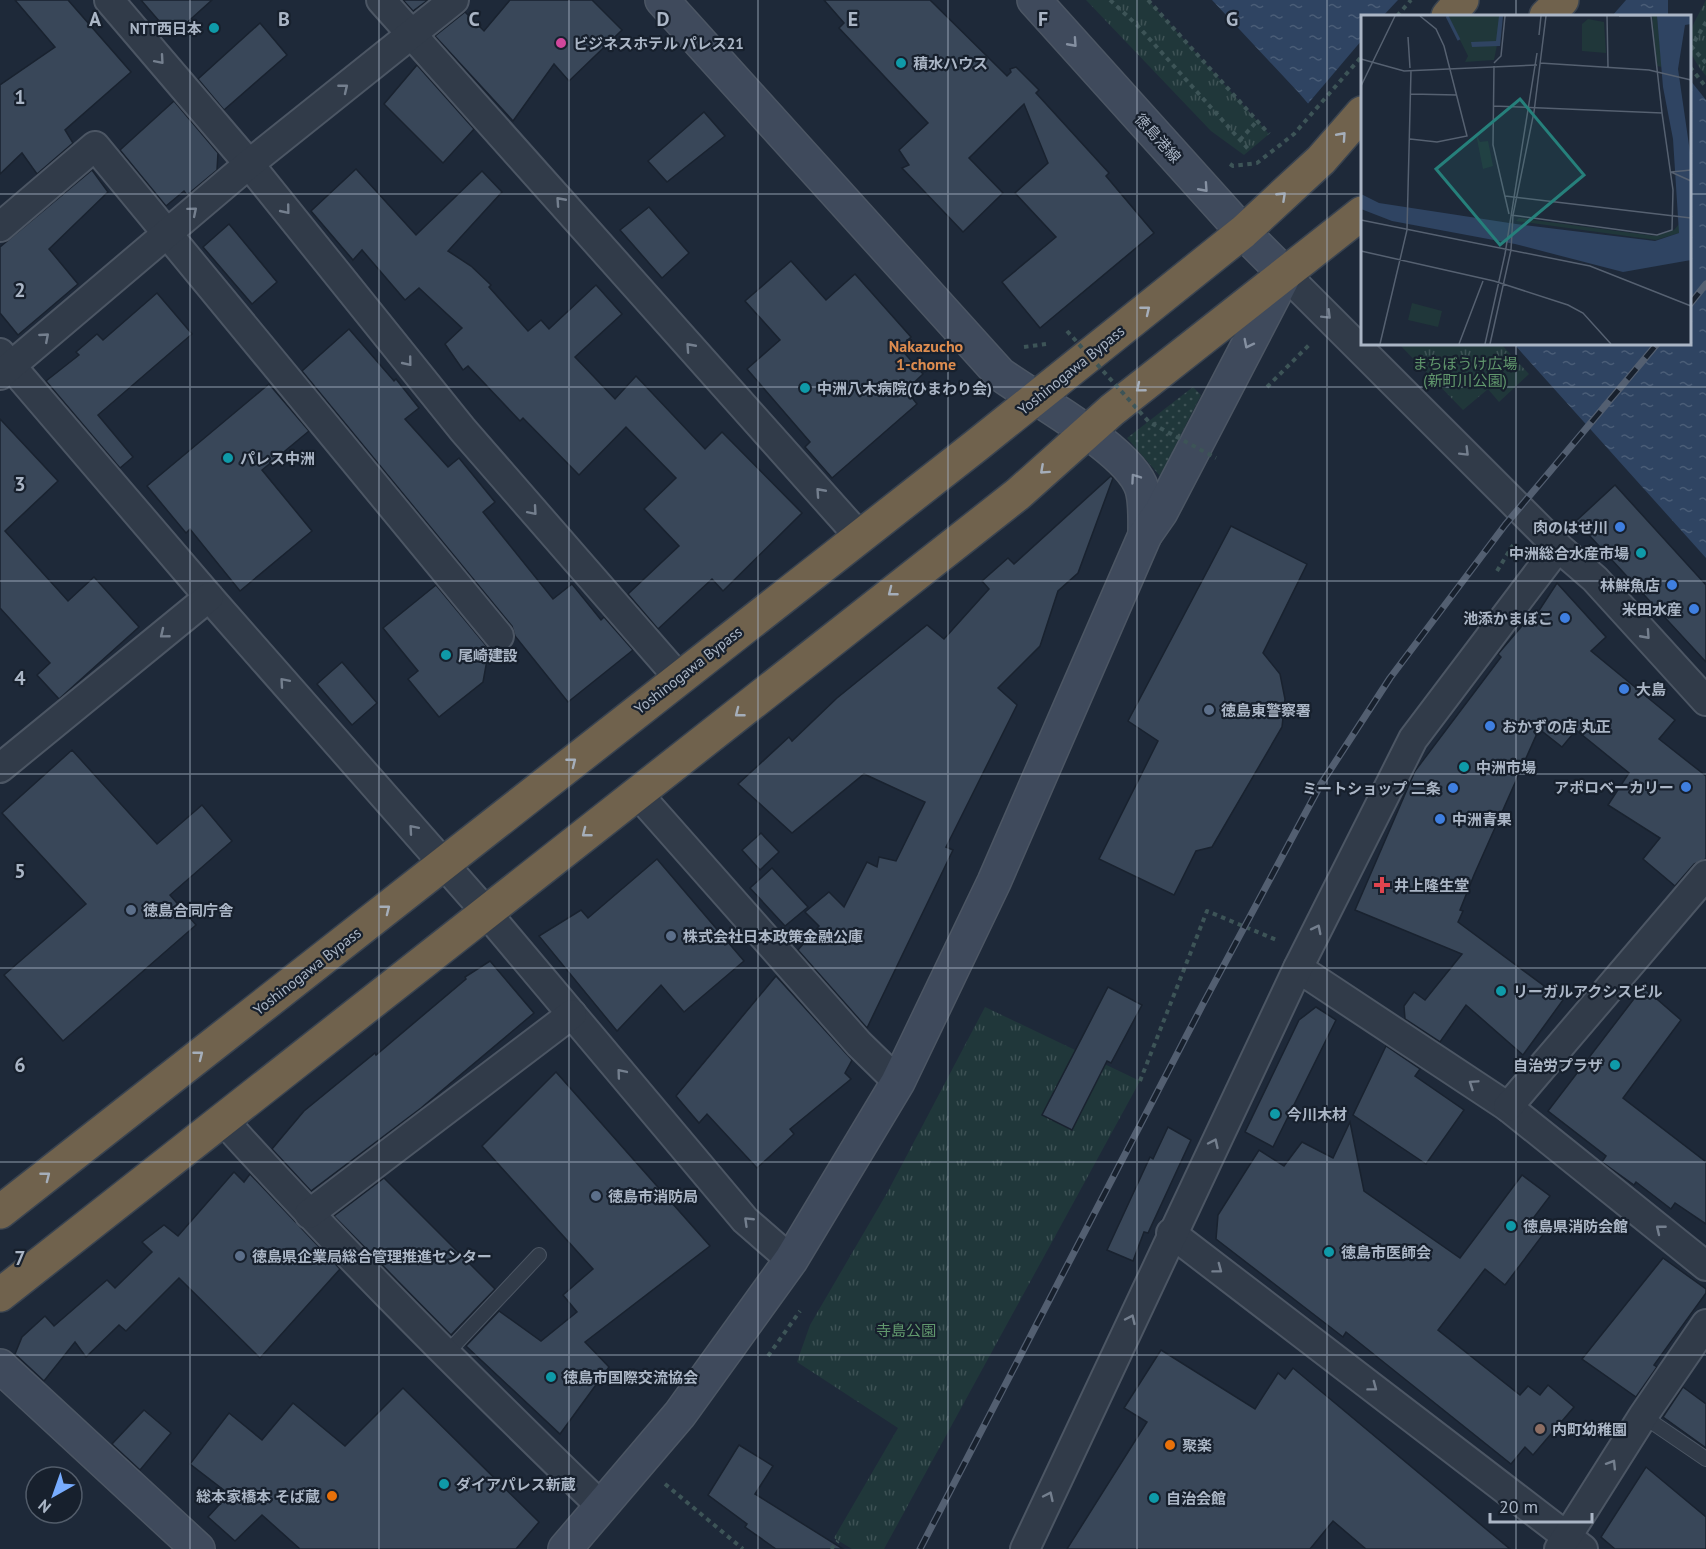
<svg xmlns="http://www.w3.org/2000/svg" width="1706" height="1549" viewBox="0 0 1706 1549" font-family="'PT Sans','Noto Sans JP',sans-serif">
<defs>
<pattern id="grass-dots" width="8" height="8" patternUnits="userSpaceOnUse" patternTransform="scale(1.5)"><rect width="8" height="8" fill="#20373a"/><path d="M2 2h.1M6 6h.1" fill="none" stroke="#3e5255" stroke-width="1.8" stroke-linecap="round"/></pattern>
<pattern id="park-tufts" width="24" height="20" patternUnits="userSpaceOnUse" patternTransform="scale(1.5)"><rect width="24" height="20" fill="#20373a"/><path d="M3 7l-1-3M5 7V3M7 7l1-3M15 17l-1-3M17 17v-4M19 17l1-3" fill="none" stroke="#3e5255"/></pattern>
<pattern id="water-ripples" width="26" height="14" patternUnits="userSpaceOnUse" patternTransform="scale(1.5)"><rect width="26" height="14" fill="#2f4462"/><path d="M2 4q2-2 4 0t4 0M15 11q2-2 4 0t4 0" fill="none" stroke="#4a5d77"/></pattern>
</defs>
<rect width="100%" height="100%" fill="#1e2939"/>
<path fill="url(#grass-dots)" d="M1193 387 1201 395 1160 476 1127 438Z"/>
<g fill="url(#park-tufts)">
<path d="M1086 0H1148L1269 134 1244 155 1211 131Z"/>
<path d="M1706 0V76C1679 42 1688 35 1706 0Z"/>
<path d="M1399 344H1501L1529 374 1499 402 1488 389 1463 410Z"/>
<path d="M985 1007 1140 1081 884 1549H852L834 1538 898 1428 797 1362 810 1325 887 1193Z"/>
</g>
<g fill="url(#water-ripples)">
<path d="M1212 0H1668V16H1362V167L1299 93Z"/>
<path d="M1690 80 1706 100V558L1514 344H1690Z"/>
</g>
<g fill="#1e2939">
<path d="M1398 0H1626L1612 16H1383Z"/>
<path d="M1362 40V170L1306 106Z"/>
</g>
<g fill="#394759" stroke="#19222f" stroke-width="1.5">
<path d="M15 0H68L131 72 65 130 73 143 37 174 22 153 0 174V85L55 47Z"/>
<path d="M141 0H212L172 36Z"/>
<path d="M403 0H428L413 11Z"/>
<path d="M510 0H592L622 30 569 81 554 64 513 121 435 36 465 12 484 31Z"/>
<path d="M824 0H930L1007 76 1011 72 1010 69 1016 67 1039 90 1036 93 1109 173 1106 176 1154 233 1040 328 1002 282 1056 237 1015 193 1048 163 1024 104 969 158 1003 193 963 232 902 168 909 165 899 150 928 123 839 28 844 23Z"/>
<path d="M260 23 287 55 224 110 198 79Z"/>
<path d="M417 65 474 129 443 163 384 104Z"/>
<path d="M174 101 218 153 217 170 187 195 184 191 166 206 120 150Z"/>
<path d="M704 112 725 136 667 182 648 161Z"/>
<path d="M356 169 416 235 482 171 502 192 448 251 471 266 491 285 489 287 528 331 541 320 549 329 596 285 622 314 575 357 615 399 636 376 705 449 722 432 802 513 723 591 712 579 658 629 628 594 679 546 644 509 676 478 626 427 579 475 523 418 520 421 468 366 463 370 445 344 462 328 419 288 405 300 362 250 353 260 311 211Z"/>
<path d="M92 170 108 192 49 249 78 284 18 335 0 313V247Z"/>
<path d="M649 207 689 253 662 278 620 230Z"/>
<path d="M229 224 277 282 252 304 203 247Z"/>
<path d="M791 261 826 300 855 274 911 337 900 348 923 374 906 390 917 404 832 478 805 447 810 442 747 369 780 340 745 301Z"/>
<path d="M157 293 192 334 98 415 133 457 120 468 46 381 79 355 76 352 97 334 103 340Z"/>
<path d="M349 329 394 381 396 379 419 408 405 419 448 467 459 458 495 502 483 512 553 599 572 584 601 620 604 617 633 650 568 702 515 636 512 626 302 371Z"/>
<path d="M269 384 309 431 262 470 312 531 240 591 190 529 186 533 147 486Z"/>
<path d="M0 419 58 481 5 531 68 601 94 577 139 627 59 699 37 675 50 663 0 608Z"/>
<path d="M1111 476 1113 478 1078 573 1058 591 1040 646 998 688 1017 705 946 847 953 850 867 1028 798 950 819 926 805 912 829 892 844 907 867 862 877 867 879 857 896 861 925 802 864 774 792 833 738 784 789 737 792 741 837 698 927 625 944 639 989 589 982 581 1008 558 1014 564Z"/>
<path d="M1615 485 1706 585V662L1576 521Z"/>
<path d="M1231 526 1307 564 1263 653 1280 674 1285 699 1282 727 1212 847 1196 851 1174 895 1099 859 1158 741 1128 721Z"/>
<path d="M1557 583 1606 637 1591 651 1675 720 1659 739 1706 776V859L1694 864 1675 886 1643 859 1660 838 1608 805 1629 773 1576 730 1562 747 1539 729 1474 875 1460 910 1463 911 1458 922 1563 1000 1523 1055 1466 1005 1440 1042 1405 1019 1404 1006 1414 992 1425 1000 1462 954 1355 910 1415 771 1501 657 1498 654 1527 620 1531 623Z"/>
<path d="M436 585 489 649 483 682 439 717 408 679 418 671 383 628Z"/>
<path d="M342 662 377 703 352 725 317 684Z"/>
<path d="M72 750 157 844 202 805 232 841 170 895 196 925 63 1041 4 975 86 904 2 813Z"/>
<path d="M761 833 779 852 760 870 742 850Z"/>
<path d="M657 859 744 961 684 1012 661 985 617 1031 539 936 581 910 588 918Z"/>
<path d="M772 868 808 907 785 926 750 888Z"/>
<path d="M490 961 534 1013 421 1108 311 1191 272 1149 304 1111 375 1053 376 1055 466 979 465 977Z"/>
<path d="M776 976 852 1060 845 1073 851 1079 790 1129 794 1134 757 1168 707 1114 699 1123 676 1096Z"/>
<path d="M1108 987 1142 1005 1111 1063 1107 1061 1072 1130 1042 1115Z"/>
<path d="M1643 987 1681 1020 1623 1098 1706 1162V1224L1675 1203 1671 1209 1636 1182 1634 1185 1602 1162 1606 1156 1548 1111Z"/>
<path d="M1316 1007 1336 1020 1273 1147 1245 1132 1299 1020Z"/>
<path d="M1386 1046 1420 1069 1415 1076 1464 1110 1426 1164 1353 1115Z"/>
<path d="M556 1072 710 1246 585 1342 609 1367 560 1434 466 1346 499 1311 541 1341 577 1312 563 1295 593 1269 482 1146Z"/>
<path d="M1350 1122 1364 1191 1460 1258 1522 1175 1550 1196 1531 1221 1545 1232 1505 1285 1485 1269 1438 1330 1520 1395 1528 1386 1540 1395 1548 1385 1574 1407 1533 1455 1525 1447 1511 1464 1346 1332 1343 1337 1216 1239 1218 1215 1259 1150 1284 1166 1302 1142 1333 1158Z"/>
<path d="M1168 1127 1191 1140 1148 1233 1144 1232 1133 1261 1107 1250 1150 1157 1153 1159Z"/>
<path d="M234 1172 244 1182 250 1174 340 1269 260 1358 179 1278 126 1331 119 1325 86 1357 75 1342 44 1381 15 1354 22 1337 45 1316 54 1326 107 1280 115 1288 152 1252 142 1242 164 1225 178 1236Z"/>
<path d="M384 1178 495 1289 451 1335 334 1216Z"/>
<path d="M1663 1258 1706 1289V1293L1654 1365 1657 1367 1636 1397 1582 1359Z"/>
<path d="M1161 1350 1255 1409 1278 1373 1285 1379 1293 1368 1510 1549H1366L1333 1521 1310 1549H1067L1147 1422 1124 1408Z"/>
<path d="M1683 1387 1706 1404V1448L1663 1417Z"/>
<path d="M403 1388 539 1522 516 1549H300L262 1515 235 1541 208 1517 229 1494 190 1464 229 1413 262 1440 293 1403 345 1446Z"/>
<path d="M144 1410 171 1433 140 1470 112 1444Z"/>
<path d="M739 1445 773 1466 755 1494 843 1549H776L745 1527 747 1524 708 1495Z"/>
<path d="M1646 1467 1706 1517V1549H1615L1601 1537Z"/>
</g>
<g fill="none" stroke-linecap="round" stroke-linejoin="round">
<defs>
<g id="lane">
<path d="M445 1355 539 1255"/>
<path d="M1643 1416 1706 1459"/>
</g>
<g id="street">
<path d="M109 0 249 164 463 430 679 678"/>
<path d="M381 0 859 536"/>
<path d="M0 227 95 146 499 636"/>
<path d="M1285 274 1558 547 1595 579 1706 701"/>
<path d="M0 353 209 597 486 912 745 1220 791 1260"/>
<path d="M0 375 249 164 454 0"/>
<path d="M0 768 209 597"/>
<path d="M637 793 859 1044 898 1082"/>
<path d="M1298 968 1508 1107 1706 1266"/>
<path d="M1508 1107 1706 875"/>
<path d="M224 1121C345 1255 472 1381 602 1507"/>
<path d="M309 1214 572 1014"/>
<path d="M1171 1233 1583 1549"/>
<path d="M1025 1549 1298 968 1413 739 1558 547"/>
<path d="M1559 1549 1643 1416 1706 1324"/>
</g>
<g id="secondary">
<path d="M662 0 1000 374C1034 399 1130 450 1142 489 1146 503 1145 519 1145 535"/>
<path d="M0 1366 198 1549"/>
<path d="M565 1549 680 1414 791 1260 898 1082 994 882 1145 535 1161 512 1285 274 1243 232 1034 0"/>
</g>
<g id="highway">
<path d="M1448 16 1462 0"/>
<path d="M1546 16 1562 0"/>
<path d="M0 1212 977 445 1243 232 1321 160 1362 113"/>
<path d="M0 1295 1018 494 1112 410 1362 213"/>
</g>
</defs>
<use href="#lane" stroke="#4c5664" stroke-width="16"/>
<use href="#street" stroke="#4c5664" stroke-width="32"/>
<use href="#secondary" stroke="#4c5664" stroke-width="36"/>
<use href="#highway" stroke="#394350" stroke-width="36"/>
<g stroke="#3d5457" stroke-width="4" stroke-dasharray="4.5 4.5" stroke-linecap="butt">
<path d="M1110 0 1137 25 1250 151"/>
<path d="M1148 0 1269 134"/>
<path d="M1397 16 1411 0"/>
<path d="M1691 46 1706 63"/>
<path d="M1690 49 1706 22"/>
<path d="M1690 67 1706 87"/>
<path d="M1240 140 1257 121"/>
<path d="M1230 164 1233 166 1257 163 1294 134 1362 56"/>
<path d="M1024 347 1046 344"/>
<path d="M1267 387 1310 344"/>
<path d="M1497 571 1513 545"/>
<path d="M1140 1081 1207 911 1279 941"/>
<path d="M768 1356 800 1311"/>
<path d="M665 1484 743 1549"/>
<path d="M831 1549 838 1541"/>
</g>
<use href="#lane" stroke="#313b49" stroke-width="14"/>
<use href="#street" stroke="#313b49" stroke-width="28"/>
<use href="#secondary" stroke="#3f4a5c" stroke-width="33"/>
<use href="#highway" stroke="#70624d" stroke-width="33"/>
<defs>
<g id="rail">
<path d="M1690 304 1706 284"/>
<path d="M920 1549 1203 1004 1321 784 1390 678 1505 525 1657 344"/>
</g>
</defs>
<use href="#rail" stroke="#535f71" stroke-width="7"/>
<use href="#rail" stroke="#17202d" stroke-width="4.5" stroke-dasharray="14" stroke-linecap="butt"/>
<path stroke="#3d5457" stroke-width="4" stroke-dasharray="4.5 4.5" stroke-linecap="butt" d="M1067 331 1149 422 1216 458"/>
</g>
<defs><path id="oneway-chevron" d="M-2-3.5L2.5 0L-2 3.5" fill="none" stroke-width="1.6" stroke-linecap="round" stroke-linejoin="round" transform="scale(1.5)"/></defs>
<g stroke="#8590a1">
<use href="#oneway-chevron" transform="translate(1073 43) rotate(48)"/>
<use href="#oneway-chevron" transform="translate(1204 188) rotate(48)"/>
<use href="#oneway-chevron" transform="translate(1248 344) rotate(117)"/>
<use href="#oneway-chevron" transform="translate(1135 478) rotate(-125)"/>
</g>
<g stroke="#747f8e">
<use href="#oneway-chevron" transform="translate(160 60) rotate(49)"/>
<use href="#oneway-chevron" transform="translate(344 88) rotate(-39)"/>
<use href="#oneway-chevron" transform="translate(560 201) rotate(-132)"/>
<use href="#oneway-chevron" transform="translate(286 210) rotate(51)"/>
<use href="#oneway-chevron" transform="translate(193 211) rotate(-40)"/>
<use href="#oneway-chevron" transform="translate(1327 315) rotate(45)"/>
<use href="#oneway-chevron" transform="translate(45 337) rotate(-41)"/>
<use href="#oneway-chevron" transform="translate(690 347) rotate(-132)"/>
<use href="#oneway-chevron" transform="translate(408 362) rotate(51)"/>
<use href="#oneway-chevron" transform="translate(1465 452) rotate(45)"/>
<use href="#oneway-chevron" transform="translate(820 492) rotate(-132)"/>
<use href="#oneway-chevron" transform="translate(533 511) rotate(49)"/>
<use href="#oneway-chevron" transform="translate(164 634) rotate(141)"/>
<use href="#oneway-chevron" transform="translate(1646 635) rotate(48)"/>
<use href="#oneway-chevron" transform="translate(284 682) rotate(-131)"/>
<use href="#oneway-chevron" transform="translate(413 829) rotate(-131)"/>
<use href="#oneway-chevron" transform="translate(1317 929) rotate(-63)"/>
<use href="#oneway-chevron" transform="translate(621 1073) rotate(-130)"/>
<use href="#oneway-chevron" transform="translate(1473 1084) rotate(-146)"/>
<use href="#oneway-chevron" transform="translate(1214 1143) rotate(-65)"/>
<use href="#oneway-chevron" transform="translate(748 1221) rotate(-136)"/>
<use href="#oneway-chevron" transform="translate(1660 1229) rotate(-141)"/>
<use href="#oneway-chevron" transform="translate(1218 1269) rotate(37)"/>
<use href="#oneway-chevron" transform="translate(1131 1319) rotate(-65)"/>
<use href="#oneway-chevron" transform="translate(1373 1387) rotate(37)"/>
<use href="#oneway-chevron" transform="translate(1612 1464) rotate(-58)"/>
<use href="#oneway-chevron" transform="translate(1049 1496) rotate(-65)"/>
</g>
<g stroke="#a5aeba">
<use href="#oneway-chevron" transform="translate(1342 136) rotate(-48)"/>
<use href="#oneway-chevron" transform="translate(1282 196) rotate(-43)"/>
<use href="#oneway-chevron" transform="translate(1146 310) rotate(-39)"/>
<use href="#oneway-chevron" transform="translate(1140 388) rotate(141)"/>
<use href="#oneway-chevron" transform="translate(1044 470) rotate(138)"/>
<use href="#oneway-chevron" transform="translate(892 592) rotate(142)"/>
<use href="#oneway-chevron" transform="translate(739 713) rotate(142)"/>
<use href="#oneway-chevron" transform="translate(572 762) rotate(-38)"/>
<use href="#oneway-chevron" transform="translate(586 833) rotate(142)"/>
<use href="#oneway-chevron" transform="translate(386 909) rotate(-38)"/>
<use href="#oneway-chevron" transform="translate(199 1055) rotate(-38)"/>
<use href="#oneway-chevron" transform="translate(46 1176) rotate(-38)"/>
</g>
<path fill="none" stroke="#abb6c6" stroke-width="1.5" stroke-opacity="0.55" d="M190 0V1549M379 0V1549M569 0V1549M758 0V1549M948 0V1549M1137 0V1549M1327 0V1549M1516 0V16M0 194H1362M1690 194H1706M1516 344V1549M0 387H1706M0 581H1706M0 774H1706M0 968H1706M0 1162H1706M0 1355H1706"/>
<g fill="#0f9aa8" stroke="#17202d" stroke-width="2">
<circle cx="214" cy="28" r="6"/>
<circle cx="901" cy="63" r="6"/>
<circle cx="805" cy="388" r="6"/>
<circle cx="228" cy="458" r="6"/>
<circle cx="1641" cy="553" r="6"/>
<circle cx="446" cy="655" r="6"/>
<circle cx="1464" cy="767" r="6"/>
<circle cx="1501" cy="991" r="6"/>
<circle cx="1615" cy="1065" r="6"/>
<circle cx="1275" cy="1114" r="6"/>
<circle cx="1511" cy="1226" r="6"/>
<circle cx="1329" cy="1252" r="6"/>
<circle cx="551" cy="1377" r="6"/>
<circle cx="444" cy="1484" r="6"/>
<circle cx="1154" cy="1498" r="6"/>
</g>
<circle fill="#d1479c" stroke="#17202d" stroke-width="2" cx="561" cy="43" r="6"/>
<g fill="#3f7fe0" stroke="#17202d" stroke-width="2">
<circle cx="1620" cy="527" r="6"/>
<circle cx="1672" cy="585" r="6"/>
<circle cx="1694" cy="609" r="6"/>
<circle cx="1565" cy="618" r="6"/>
<circle cx="1624" cy="689" r="6"/>
<circle cx="1490" cy="726" r="6"/>
<circle cx="1686" cy="787" r="6"/>
<circle cx="1453" cy="788" r="6"/>
<circle cx="1440" cy="819" r="6"/>
</g>
<g fill="#5c6f8a" stroke="#17202d" stroke-width="2">
<circle cx="1209" cy="710" r="6"/>
<circle cx="131" cy="910" r="6"/>
<circle cx="671" cy="936" r="6"/>
<circle cx="596" cy="1196" r="6"/>
<circle cx="240" cy="1256" r="6"/>
</g>
<path fill="#e0444e" stroke="#17202d" stroke-width="2" d="M1379 876h6v6h6v6h-6v6h-6v-6h-6v-6h6z"/>
<circle fill="#8d6e63" stroke="#17202d" stroke-width="2" cx="1540" cy="1429" r="6"/>
<g fill="#e8710a" stroke="#17202d" stroke-width="2">
<circle cx="1170" cy="1445" r="6"/>
<circle cx="332" cy="1496" r="6"/>
</g>
<g text-anchor="middle" dominant-baseline="central" stroke-width="4.5" stroke-linejoin="round" paint-order="stroke">
<g font-size="15" font-weight="bold" fill="#abb6c6" stroke="#17202d" text-anchor="start">
<text x="202" y="28" text-anchor="end">NTT西日本</text>
<text x="573" y="43">ビジネスホテル パレス21</text>
<text x="913" y="63">積水ハウス</text>
<text x="817" y="388">中洲八木病院(ひまわり会)</text>
<text x="240" y="458">パレス中洲</text>
<text x="1608" y="527" text-anchor="end">肉のはせ川</text>
<text x="1629" y="553" text-anchor="end">中洲総合水産市場</text>
<text x="1660" y="585" text-anchor="end">林鮮魚店</text>
<text x="1682" y="609" text-anchor="end">米田水産</text>
<text x="1553" y="618" text-anchor="end">池添かまぼこ</text>
<text x="458" y="655">尾崎建設</text>
<text x="1636" y="689">大島</text>
<text x="1221" y="710">徳島東警察署</text>
<text x="1502" y="726">おかずの店 丸正</text>
<text x="1476" y="767">中洲市場</text>
<text x="1674" y="787" text-anchor="end">アポロベーカリー</text>
<text x="1441" y="788" text-anchor="end">ミートショップ 二条</text>
<text x="1452" y="819">中洲青果</text>
<text x="1394" y="885">井上隆生堂</text>
<text x="143" y="910">徳島合同庁舎</text>
<text x="683" y="936">株式会社日本政策金融公庫</text>
<text x="1513" y="991">リーガルアクシスビル</text>
<text x="1603" y="1065" text-anchor="end">自治労プラザ</text>
<text x="1287" y="1114">今川木材</text>
<text x="608" y="1196">徳島市消防局</text>
<text x="1523" y="1226">徳島県消防会館</text>
<text x="1341" y="1252">徳島市医師会</text>
<text x="252" y="1256">徳島県企業局総合管理推進センター</text>
<text x="563" y="1377">徳島市国際交流協会</text>
<text x="1552" y="1429">内町幼稚園</text>
<text x="1182" y="1445">聚楽</text>
<text x="456" y="1484">ダイアパレス新蔵</text>
<text x="320" y="1496" text-anchor="end">総本家橋本 そば蔵</text>
<text x="1166" y="1498">自治会館</text>
</g>
<g font-size="15" fill="#abb6c6" stroke="#17202d">
<text transform="translate(1158 138) rotate(48)">徳島港線</text>
<text transform="translate(1071 370) rotate(-39)">Yoshinogawa Bypass</text>
<text transform="translate(688 670) rotate(-38)">Yoshinogawa Bypass</text>
<text transform="translate(307 971) rotate(-38)">Yoshinogawa Bypass</text>
</g>
<g font-size="15" fill="#61986d" stroke="#17202d">
<text x="1465" y="363">まちぼうけ広場<tspan x="1465" dy="17">(新町川公園)</tspan></text>
<text x="906" y="1330">寺島公園</text>
</g>
<g font-size="16" font-weight="bold" fill="#dd8c4f" stroke="#17202d">
<text x="926" y="346">Nakazucho<tspan x="926" dy="18">1-chome</tspan></text>
</g>
</g>
<g transform="translate(1361 15)">
<rect width="330" height="330" fill="#1e2939"/>
<path d="M87 1H142L133 45 104 47 107 41ZM291 1H296L301 52 296 51ZM115 119 119 127 127 126 132 151 122 154ZM158 203 294 221 313 215 318 209V218L295 225 155 206ZM51 288 81 296 77 312 47 305Z" fill="#20373a"/>
<path d="M227 4 243 7 245 38 221 36V9Z" fill="#20373a"/>
<path d="M138 1H142L139 31 111 32 110 27 135 26ZM296 1H330V9L324 10 317 54 330 144V245L262 257 154 229 31 206 0 194V179L18 188 155 209 294 226 318 218 312 124 302 72Z" fill="#2f4462"/>
<path fill="none" stroke="#2f4462" stroke-width="3" d="M86 1 98 25"/>
<path fill="none" stroke="#566171" stroke-width="1.5" d="M246 1 247 52M258 1H290M178 20 180 1M47 22 49 53M0 44 43 56 176 50M133 48 140 41 144 1M179 48 288 55 330 65M133 51 132 130 148 199M0 71 34 1M50 79 96 80M132 91 301 98 290 1M49 124 76 127 106 121 83 31 75 14 59 1M310 157 330 166M310 157 330 155M144 181 330 203M150 200 296 220 311 215 312 175 301 98M0 205 229 251 330 291M0 236 133 266 207 290 222 298 250 329M19 329 46 215 50 55M98 329 122 266M124 329 144 239 176 38M129 329 150 235 152 200 173 97 185 1"/>
<path fill="#26807b" fill-opacity="0.15" stroke="#26807b" stroke-width="3" d="M159 84 223 160 139 230 75 154Z"/>
<rect width="330" height="330" fill="none" stroke="#abb6c6" stroke-width="3"/>
</g>
<g font-size="20" text-anchor="middle" font-weight="bold" fill="#abb6c6" stroke="#17202d" stroke-width="4.5" stroke-linejoin="round" paint-order="stroke">
<text x="95" y="26">A</text>
<text x="284" y="26">B</text>
<text x="474" y="26">C</text>
<text x="663" y="26">D</text>
<text x="853" y="26">E</text>
<text x="1043" y="26">F</text>
<text x="1232" y="26">G</text>
<text x="20" y="104">1</text>
<text x="20" y="297">2</text>
<text x="20" y="491">3</text>
<text x="20" y="685">4</text>
<text x="20" y="878">5</text>
<text x="20" y="1072">6</text>
<text x="20" y="1265">7</text>
</g>
<g transform="translate(54 1495) rotate(220)"><circle r="28" fill="#17202d" stroke="#525c6a" stroke-width="1.5"/>
<path d="M0-4.5L10 22L0 15L-10 22Z" fill="#77acff"/>
<text y="-9" font-size="16" font-weight="bold" text-anchor="middle" fill="#abb6c6">N</text>
</g>
<path d="M1490 1513v9h102v-9" fill="none" stroke="#abb6c6" stroke-width="3"/>
<text x="1499" y="1513" font-size="18" fill="#abb6c6" stroke="#17202d" stroke-width="4.5" paint-order="stroke">20 m</text>
</svg>
